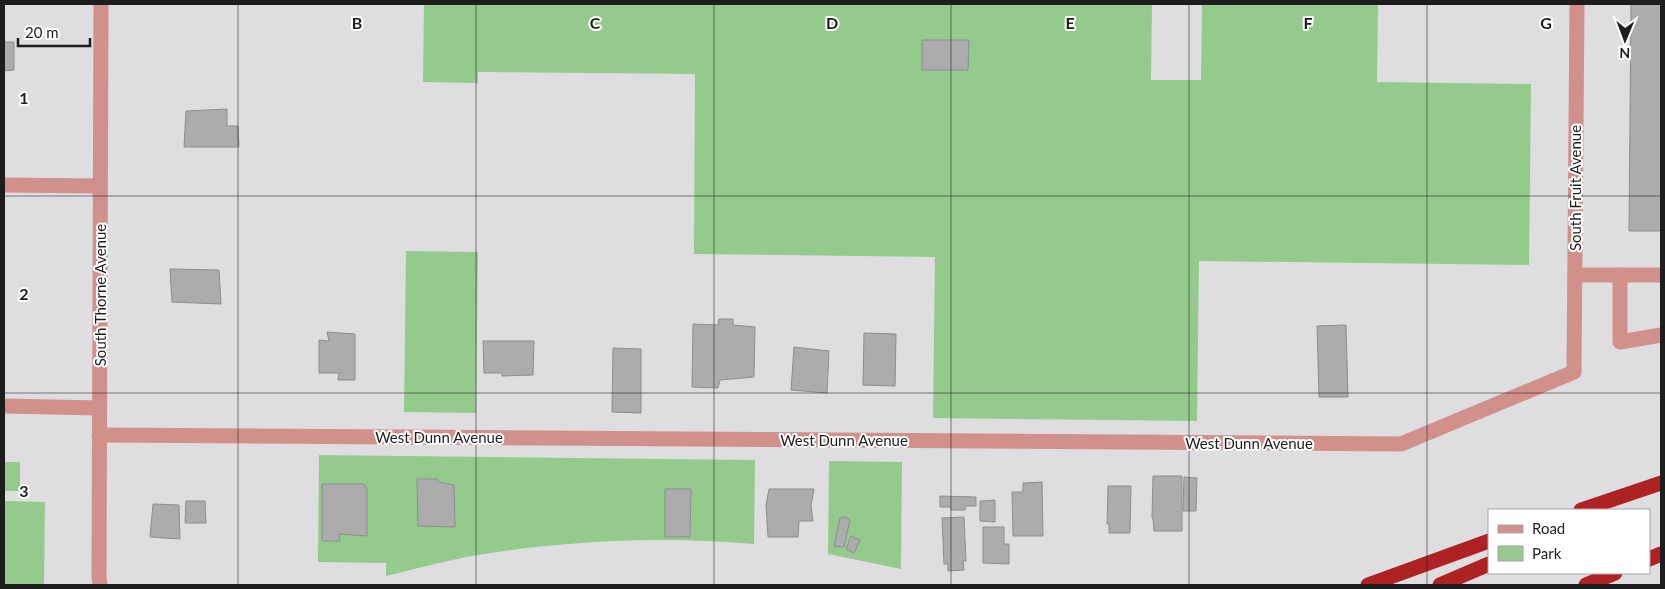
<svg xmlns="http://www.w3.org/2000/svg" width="1665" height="589" viewBox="0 0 1665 589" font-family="Lato,sans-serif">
<rect width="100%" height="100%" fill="#dedee1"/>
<g fill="#94cb8d" fill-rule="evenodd">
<path d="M424 4H1152L1151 80H1201L1202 4H1378L1377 82 1531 84 1529 265 1199 261 1197 421 933 418 935 257 694 254 695 74 478 72V83L423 82Z"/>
<path d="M406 251 478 252 476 413 404 412Z"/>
<path d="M319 455 755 460 754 544C662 536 570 540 478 555 447 560 416 569 386 576V563L318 562ZM417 479H438V482L454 485 455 527 418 526ZM322 484 339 534V541H322Z"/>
<path d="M829 461 902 462 901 569 828 554Z"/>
<rect x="4" y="462" width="16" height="29"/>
<path d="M4 501 45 502 44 585H4Z"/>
</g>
<g fill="#acacae" stroke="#8d8d90">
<path d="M1631 4H1661V231H1629Z"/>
<path d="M922 40H969L968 70H922Z"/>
<path d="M4 42H14V70L4 71Z"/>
<path d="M227 109V126H238L239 147H184L186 111Z"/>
<path d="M170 269 219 270 221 304 172 302Z"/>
<path d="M719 319H733V325L755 327 754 377 720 380 718 388 692 387 693 324 718 325Z"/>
<path d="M1346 325 1348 397H1319L1317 326Z"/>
<path d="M327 332 355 334V380H338L339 373H319V340L329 341Z"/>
<path d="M864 333 896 334 895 386 863 385Z"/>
<path d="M483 341H534L533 375 502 376V373H484Z"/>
<path d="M794 347 829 351 827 393 791 390Z"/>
<path d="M613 348 641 349V413L612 412Z"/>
<path d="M1153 476H1182V531H1154L1153 518H1152Z"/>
<path d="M1184 477 1197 478 1196 511H1183Z"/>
<path d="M417 479H438V482L454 485 455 527 418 526Z"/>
<path d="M1042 482 1043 536H1013L1012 492H1023V483Z"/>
<path d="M322 484H363L367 488V536L339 534 340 541H322Z"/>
<path d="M1108 486H1131L1130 533H1109V524H1107Z"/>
<path d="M665 489H691L690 537H665Z"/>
<path d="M769 489H814L811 506 813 521H799L798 537H768L766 505Z"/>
<path d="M940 496 976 497V506H966L965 510H951V507H940Z"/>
<path d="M995 500V522L980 521V501Z"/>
<path d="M186 501H205L206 523H185Z"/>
<path d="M153 504 179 505 180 539 150 537Z"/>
<path d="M846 517 850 520 844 547 834 546 840 518Z"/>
<path d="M964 517 966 561H963L964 570 948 571V564H944L942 518Z"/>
<path d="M983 527H1004V544H1009V564L983 563Z"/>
<path d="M851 536 860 540 854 553 846 549Z"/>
</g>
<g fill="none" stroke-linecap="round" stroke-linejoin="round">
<g stroke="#d19089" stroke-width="15">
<path d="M4 185 100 186"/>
<path d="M1575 275H1661"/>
<path d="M1620 275V342L1661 335"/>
<path d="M4 406 99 408"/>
<path d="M99 435 1401 444 1574 372 1577 4"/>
<path d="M100 585 99 577 101 4"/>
</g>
<g stroke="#ae2223" stroke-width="15">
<path d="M1581 510 1661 483"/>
<path d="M1649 559 1661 554"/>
<path d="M1368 585 1489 541"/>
<path d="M1440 585 1489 564"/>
<path d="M1586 585 1615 573"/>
</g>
</g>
<path fill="none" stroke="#1d1d1e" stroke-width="1" stroke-opacity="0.55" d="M238 4V585M476 4V585M714 4V585M951 4V585M1189 4V585M1427 4V585M4 196H1661M4 393H1661"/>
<g text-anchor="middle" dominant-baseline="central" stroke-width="4" stroke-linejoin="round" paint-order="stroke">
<g font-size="15" fill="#1d1d1e" stroke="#fff">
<text transform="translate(1575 188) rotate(-90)">South Fruit Avenue</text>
<text transform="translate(100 295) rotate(-90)">South Thorne Avenue</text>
<text x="439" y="437">West Dunn Avenue</text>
<text x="844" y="440">West Dunn Avenue</text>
<text x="1249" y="443">West Dunn Avenue</text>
</g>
</g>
<g font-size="16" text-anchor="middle" font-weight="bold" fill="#1d1d1e" stroke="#fff" stroke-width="4" stroke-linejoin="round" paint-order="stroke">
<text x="357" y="29">B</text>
<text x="595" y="29">C</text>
<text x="832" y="29">D</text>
<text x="1070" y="29">E</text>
<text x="1308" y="29">F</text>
<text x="1546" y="29">G</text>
<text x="24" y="104">1</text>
<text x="24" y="300">2</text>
<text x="24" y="497">3</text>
</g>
<rect width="1665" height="589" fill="none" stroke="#1d1d1e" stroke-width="10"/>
<rect x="1488" y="509" width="162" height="65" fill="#ffffff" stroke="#a5a5a5"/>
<rect x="1498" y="525" width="25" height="8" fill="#d19089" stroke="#a5a5a5"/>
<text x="1532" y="534" font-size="15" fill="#1d1d1e">Road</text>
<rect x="1498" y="546" width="25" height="15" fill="#94cb8d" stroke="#a5a5a5"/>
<text x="1532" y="559" font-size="15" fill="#1d1d1e">Park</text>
<g transform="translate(1625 40) rotate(181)" stroke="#ffffff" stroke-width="4" paint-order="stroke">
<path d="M0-4L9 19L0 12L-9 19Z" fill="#1d1d1e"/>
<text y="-8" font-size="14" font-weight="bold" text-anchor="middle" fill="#1d1d1e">N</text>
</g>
<path d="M18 38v8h72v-8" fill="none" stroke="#1d1d1e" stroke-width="2.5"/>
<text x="25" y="38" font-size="15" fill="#1d1d1e" stroke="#ffffff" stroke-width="4" paint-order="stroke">20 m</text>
</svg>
